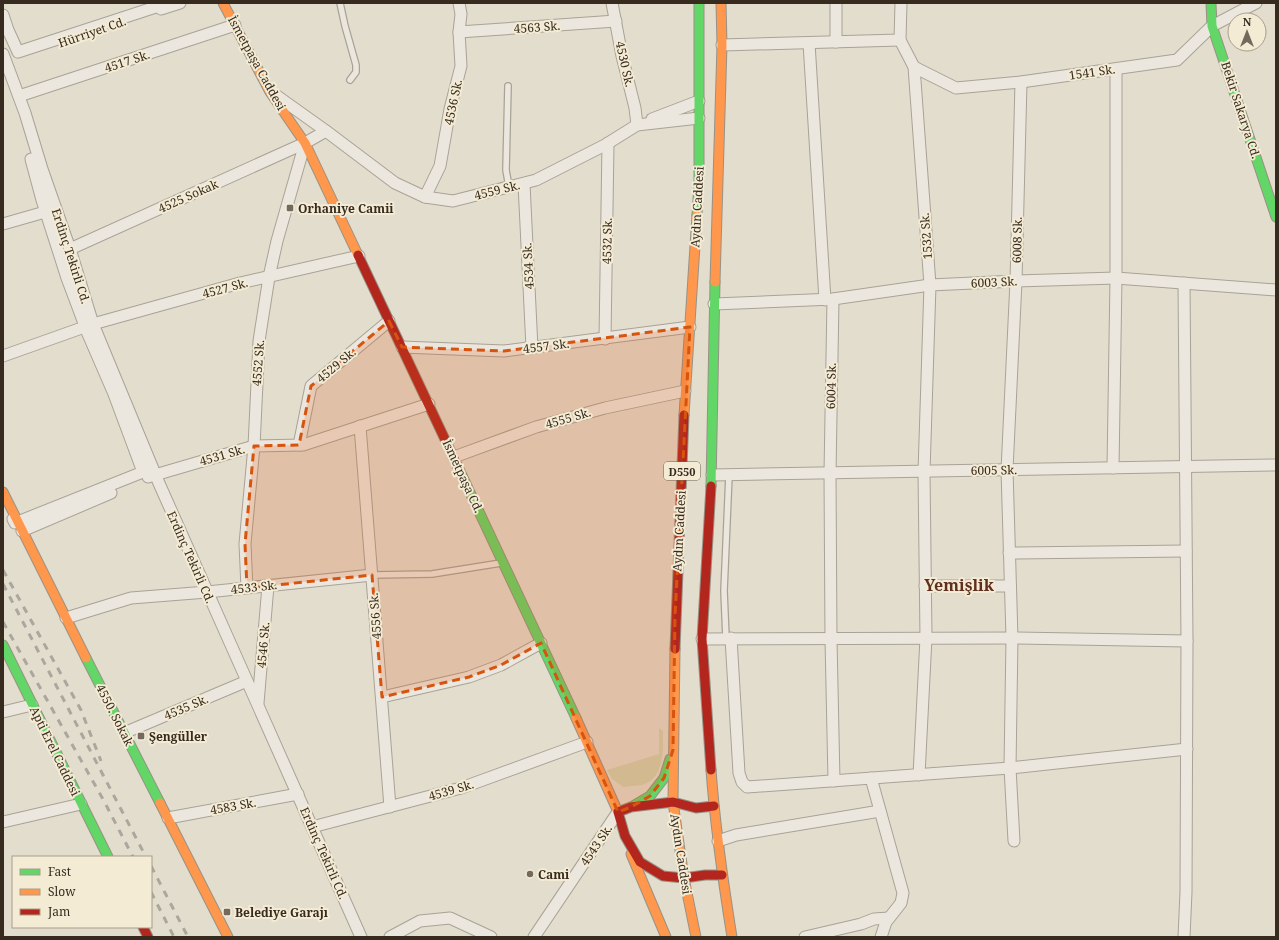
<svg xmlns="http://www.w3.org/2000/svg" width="1279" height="940" viewBox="0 0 1279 940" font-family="'Noto Serif',serif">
<rect width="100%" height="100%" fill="#e3ddcd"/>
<path fill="#d1d3b0" d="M659 728 663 731C663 750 665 778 642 785 636 786 630 786 623 787L612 779 607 770 659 754Z"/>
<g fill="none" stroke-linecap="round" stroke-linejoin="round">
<defs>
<g id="lane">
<path d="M340 3 345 26 356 65V72L350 80"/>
<path d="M508 86 506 170 509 187"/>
<path d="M372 575 432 574 501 563"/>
<path d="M726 638 724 591 729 475"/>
</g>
<g id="street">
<path d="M612 3 622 56 635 108 637 125"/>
<path d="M836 3V42"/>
<path d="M901 3 900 40 914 67 930 285 924 472 926 638 919 775"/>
<path d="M161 9 180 3"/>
<path d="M3 15 8 30 18 52 168 3"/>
<path d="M459 32 616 21"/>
<path d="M809 43 825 300"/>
<path d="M722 45 900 40"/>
<path d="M3 54 25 113 42 169 70 249 93 324 158 481 361 937"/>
<path d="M914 67 956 88 1021 82 1177 60 1212 26 1256 3"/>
<path d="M19 96 235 25"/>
<path d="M277 96 326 131 395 183 425 197 453 201 536 180 605 145 637 125 699 118"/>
<path d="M652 119 699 101"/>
<path d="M524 184 532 348"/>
<path d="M425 197 440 166 450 109 461 66 459 32 461 14 459 3"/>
<path d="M3 224 52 210"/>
<path d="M70 249 305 143 326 131"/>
<path d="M1184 283 1187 641 1186 892 1184 937"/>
<path d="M833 299 830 473 831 639 834 781"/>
<path d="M714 304 833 299 930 285 1016 281 1116 278 1276 290"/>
<path d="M605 339 608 143"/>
<path d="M402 347 504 351 690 327"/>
<path d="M3 356 93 324 240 283 359 256"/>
<path d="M360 426 390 807"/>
<path d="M299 445 311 386 389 321"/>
<path d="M454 457 536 427 605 408 685 391"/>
<path d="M1113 468 1116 278V69"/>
<path d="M712 475 1276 465"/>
<path d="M148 477 254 446 303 445 429 404"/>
<path d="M13 519 15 523 143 472 114 394 88 334 67 278 42 200 31 159"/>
<path d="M22 531 111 493"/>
<path d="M1009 553 1186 551"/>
<path d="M925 586H1010"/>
<path d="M247 588 245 544 254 446 259 341 269 277 277 241 305 143"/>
<path d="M66 618 131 598 207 592 372 575"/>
<path d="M731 638 739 773 742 782 747 787 1010 768 1187 749"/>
<path d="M702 639 1017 638 1187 641"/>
<path d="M382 697 469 677 501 665 541 643"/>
<path d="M258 703 268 586"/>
<path d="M3 712 32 705"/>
<path d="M124 733 247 681"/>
<path d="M871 778 903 893 901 903 886 922 881 937"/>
<path d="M168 818 298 794"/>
<path d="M3 822 81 804"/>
<path d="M312 827 461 788 587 742"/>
<path d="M718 841 736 835 880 811"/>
<path d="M1014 841 1010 768 1012 638 1007 470 1016 281 1021 82"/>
<path d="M390 937 420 921 450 918 491 937"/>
<path d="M534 937 618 812"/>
<path d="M805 937 861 924 874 919 889 918"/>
</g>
<g id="fast">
<path d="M1211 3 1212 26 1276 217"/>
<path d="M697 215 699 183V3"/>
<path d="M458 467 576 718"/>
<path d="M711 486 715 282"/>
<path d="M3 645 108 857"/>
<path d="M86 658 160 803"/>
<path d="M633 806 650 796 664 778 670 759"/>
</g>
<g id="slow">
<path d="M223 3 270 92 305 143 358 255"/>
<path d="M715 282 722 45 721 3"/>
<path d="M684 415 697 215"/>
<path d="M3 492 86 658"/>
<path d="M675 649 673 802 684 878 696 937"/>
<path d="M576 718 618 812"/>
<path d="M711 770C715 826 723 881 732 937"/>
<path d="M160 803 228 937"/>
<path d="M631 854 666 937"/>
</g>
<g id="jam">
<path d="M358 255 458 467"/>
<path d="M711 486 702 639 711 770"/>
<path d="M675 649 684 415"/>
<path d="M714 806 696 808 673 802 631 807 618 812 625 836 640 862 663 876 684 878 705 875H722"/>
<path d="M143 927 148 937"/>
</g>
</defs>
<use href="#lane" stroke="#a8a297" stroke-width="8"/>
<use href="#street" stroke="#a8a297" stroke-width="13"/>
<use href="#fast" stroke="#989286" stroke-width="11"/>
<use href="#slow" stroke="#989286" stroke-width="11"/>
<use href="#jam" stroke="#989286" stroke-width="11"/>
<use href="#lane" stroke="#ece7de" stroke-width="5.5"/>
<use href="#street" stroke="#ece7de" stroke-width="11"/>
<use href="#fast" stroke="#63d668" stroke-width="9"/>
<use href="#slow" stroke="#ff974d" stroke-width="9"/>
<use href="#jam" stroke="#b3261e" stroke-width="9"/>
<g stroke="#aba79e" stroke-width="3" stroke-dasharray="7 7" stroke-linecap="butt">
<path d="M3 570 81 710 101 761"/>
<path d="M3 584 146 857"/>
<path d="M3 622 104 801 133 857"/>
<path d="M151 866 188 937"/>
<path d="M151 892 174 937"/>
</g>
</g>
<path fill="#d6540e" fill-opacity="0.2" stroke="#d6540e" stroke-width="3" stroke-dasharray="8 5" stroke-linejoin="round" d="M389 321 402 347 504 351 690 327 675 616 673 750 664 778 650 796 631 807 618 812 541 643 501 665 469 677 382 697 372 575 247 588 245 544 254 446 299 445 311 386Z"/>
<g fill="#73695c" stroke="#f4ebd4" stroke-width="1.5">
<rect x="286" y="204" width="8" height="8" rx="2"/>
<rect x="137" y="732" width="8" height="8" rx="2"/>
<circle cx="530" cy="874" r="4"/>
<rect x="223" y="908" width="8" height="8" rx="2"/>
</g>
<g text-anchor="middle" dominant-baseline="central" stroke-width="4" stroke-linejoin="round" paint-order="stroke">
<rect fill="#f4ebd4" stroke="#706555" stroke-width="1" x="664" y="462" width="36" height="18" rx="3"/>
<g font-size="11" font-weight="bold" fill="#372b1f">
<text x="682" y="471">D550</text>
</g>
<g font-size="12" fill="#372b1f" stroke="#f4ebd4">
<text transform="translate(537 27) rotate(-4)">4563 Sk.</text>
<text transform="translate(92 32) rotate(-19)">Hürriyet Cd.</text>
<text transform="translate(127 61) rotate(-18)">4517 Sk.</text>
<text transform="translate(257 63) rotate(61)">İsmetpaşa Caddesi</text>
<text transform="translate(625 64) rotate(77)">4530 Sk.</text>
<text transform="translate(1092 72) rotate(-8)">1541 Sk.</text>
<text transform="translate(453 102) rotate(-78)">4536 Sk.</text>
<text transform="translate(1241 110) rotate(72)">Bekir Sakarya Cd.</text>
<text transform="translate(497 190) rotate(-14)">4559 Sk.</text>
<text transform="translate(188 196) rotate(-24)">4525 Sokak</text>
<text transform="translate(697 207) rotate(-87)">Aydın Caddesi</text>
<text transform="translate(926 236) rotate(-94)">1532 Sk.</text>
<text transform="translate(1017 240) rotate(-89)">6008 Sk.</text>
<text transform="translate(607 241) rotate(-89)">4532 Sk.</text>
<text transform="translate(71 256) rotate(72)">Erdinç Tekirli Cd.</text>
<text transform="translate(528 266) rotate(-93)">4534 Sk.</text>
<text transform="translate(994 282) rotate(-3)">6003 Sk.</text>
<text transform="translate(225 288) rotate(-15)">4527 Sk.</text>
<text transform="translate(546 346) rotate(-7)">4557 Sk.</text>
<text transform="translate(258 363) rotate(-86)">4552 Sk.</text>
<text transform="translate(336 365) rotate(-40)">4529 Sk.</text>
<text transform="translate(831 386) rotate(-89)">6004 Sk.</text>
<text transform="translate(568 418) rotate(-16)">4555 Sk.</text>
<text transform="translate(222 455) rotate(-16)">4531 Sk.</text>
<text transform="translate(994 470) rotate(-1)">6005 Sk.</text>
<text transform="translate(463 476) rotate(65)">İsmetpaşa Cd.</text>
<text transform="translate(679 531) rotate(-87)">Aydın Caddesi</text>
<text transform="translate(191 557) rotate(66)">Erdinç Tekirli Cd.</text>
<text transform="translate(254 587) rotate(-6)">4533 Sk.</text>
<text transform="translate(375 616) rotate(-94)">4556 Sk.</text>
<text transform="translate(263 645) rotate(-85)">4546 Sk.</text>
<text transform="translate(186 707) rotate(-23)">4535 Sk.</text>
<text transform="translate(115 715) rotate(63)">4550. Sokak</text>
<text transform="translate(55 751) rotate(64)">Apti Erel Caddesi</text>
<text transform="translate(451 790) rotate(-16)">4539 Sk.</text>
<text transform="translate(233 806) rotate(-10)">4583 Sk.</text>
<text transform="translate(596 845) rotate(-56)">4543 Sk.</text>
<text transform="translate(324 853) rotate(66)">Erdinç Tekirli Cd.</text>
<text transform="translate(681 854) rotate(81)">Aydın Caddesi</text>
</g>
<g font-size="12" font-weight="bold" fill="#372b1f" stroke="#f4ebd4" text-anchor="start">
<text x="298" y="208">Orhaniye Camii</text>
<text x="149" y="736">Şengüller</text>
<text x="538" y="874">Cami</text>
<text x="235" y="912">Belediye Garajı</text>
</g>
<g font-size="16" font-weight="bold" fill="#612f20" stroke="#f4ebd4">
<text x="959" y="585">Yemişlik</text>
</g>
</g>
<rect width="1279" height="940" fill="none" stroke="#372b1f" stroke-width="8"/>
<rect x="12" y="856" width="140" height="72" fill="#f4ebd4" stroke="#a89e8c"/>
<rect x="20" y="869" width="20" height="6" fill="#63d668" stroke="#a89e8c"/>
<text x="48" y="876" font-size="12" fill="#372b1f">Fast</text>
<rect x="20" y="889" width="20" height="6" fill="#ff974d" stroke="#a89e8c"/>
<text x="48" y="896" font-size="12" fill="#372b1f">Slow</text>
<rect x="20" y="909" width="20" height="6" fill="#b3261e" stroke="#a89e8c"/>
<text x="48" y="916" font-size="12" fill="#372b1f">Jam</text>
<g transform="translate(1247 32)"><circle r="19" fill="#f4ebd4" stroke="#a89e8c"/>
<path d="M0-3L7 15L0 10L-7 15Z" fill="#73695c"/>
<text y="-6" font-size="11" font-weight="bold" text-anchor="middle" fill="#372b1f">N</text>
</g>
</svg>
